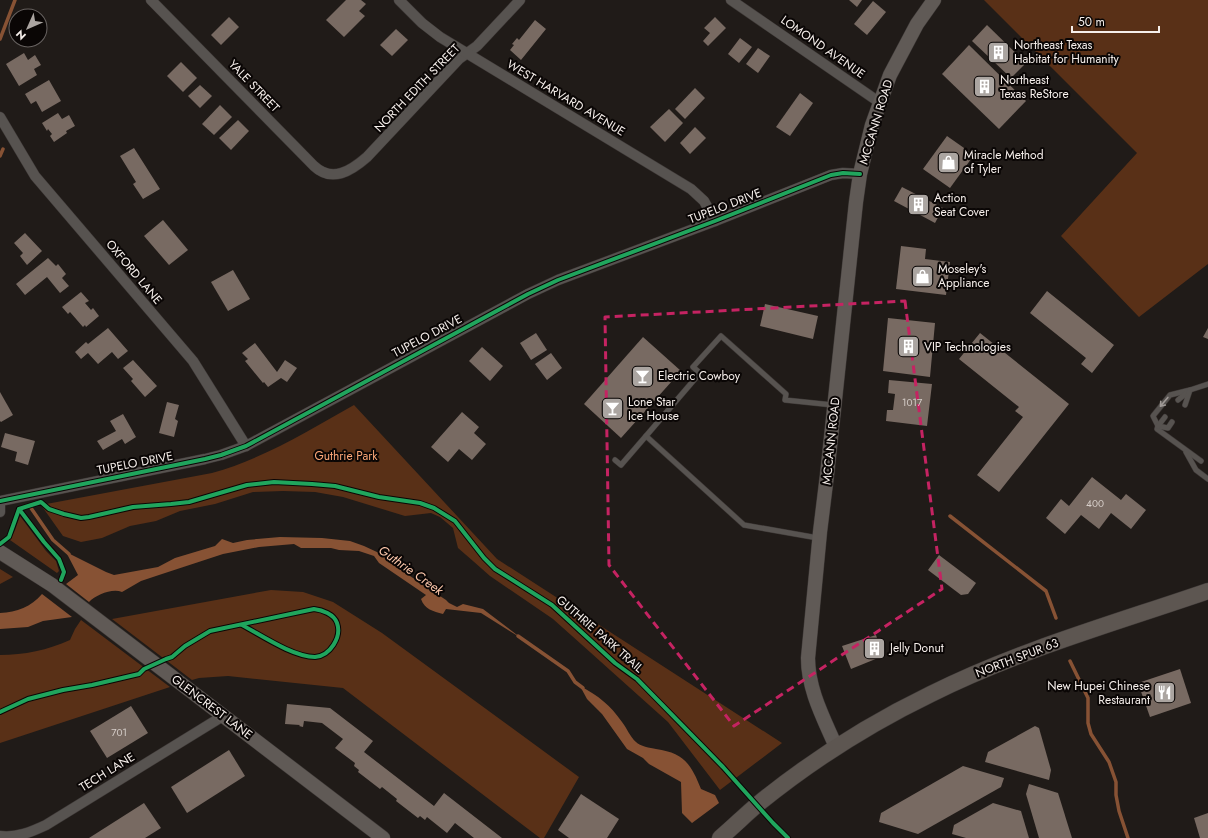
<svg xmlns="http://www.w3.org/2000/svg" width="1208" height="838" viewBox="0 0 1208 838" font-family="Jost,sans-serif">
<rect width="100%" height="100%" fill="#201b18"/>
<g fill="#593017">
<path d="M984 0H1208V264L1139 317 1061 236 1137 153Z"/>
<path d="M354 405 497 559 782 743 720 790 668 722 581 644 553 619 490 576 473 561 458 548 453 528 440 517 431 513 405 516 343 497 315 492 283 491 253 492 215 504 180 511 156 521 130 526 102 538 81 542 63 536 41 505 212 473C263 459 308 431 354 405Z"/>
<path d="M20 516 46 551 56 561 59 571 57 573 10 540 15 530Z"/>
<path d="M0 569 13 577 0 584Z"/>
<path d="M271 590 303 592 333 602 382 633 579 777 544 838H540L343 688 228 676 199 678 192 680 112 619Z"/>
<path d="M81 620 170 687 0 743V655C24 655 48 650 70 640L75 629Z"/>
</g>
<g fill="#875234">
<path d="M280 537 322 538 350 541 364 546 392 559 401 570 446 600 449 603 457 607 463 604 483 609 521 638 481 613 446 609 443 614C433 611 425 610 421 599L426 595 379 563 374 556 359 551 339 550 331 548H301L294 544 259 547 223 554 159 575 141 581 122 592C112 588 96 595 89 602L66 584 78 575 66 552 106 572 114 575 158 567 175 558 215 546 222 539 233 543 247 540Z"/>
<path d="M42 594 72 617 43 621 28 627 0 629V613C17 612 31 607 42 594Z"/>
<path d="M580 686C599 696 610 705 622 722 627 728 630 737 636 742 640 746 650 748 656 749 684 753 691 764 701 789L715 795 719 803 692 823 682 813 681 782 649 764 643 758 627 749 602 714 587 699Z"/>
</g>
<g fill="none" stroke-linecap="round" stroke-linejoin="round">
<g stroke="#875234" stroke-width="3.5">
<path d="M0 39 15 0"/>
<path d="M0 156 3 149"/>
<path d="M31 508 53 540 69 554"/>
<path d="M950 516 1046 591 1056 618"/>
<path d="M518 636 568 671 575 682 583 688"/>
<path d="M1070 661 1088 698V723L1091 734 1109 762 1116 782V795L1119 811 1128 838"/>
</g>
</g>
<g fill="#786a62">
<path d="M346 0H361L366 4 359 11 365 16 344 37 326 20Z"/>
<path d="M849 0H862L857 7Z"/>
<path d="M873 1 886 12 867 35 854 24Z"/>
<path d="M229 17 239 27 221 45 211 35Z"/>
<path d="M715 17 726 28 708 46 703 41 710 33 704 28Z"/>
<path d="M535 20 546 29 521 60 510 50 514 45 512 44 517 38 519 40Z"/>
<path d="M987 25 1026 63 1011 78 972 41Z"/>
<path d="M396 29 408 40 392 56 380 45Z"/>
<path d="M740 38 752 47 739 63 728 54Z"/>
<path d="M969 45 1026 101 999 129 942 74Z"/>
<path d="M758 48 770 56 758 73 746 64Z"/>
<path d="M24 53 28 60 35 55 41 65 34 69 37 75 19 86 6 64Z"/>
<path d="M181 62 197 78 183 92 167 76Z"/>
<path d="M49 80 61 101 42 112 36 101 31 104 25 94Z"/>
<path d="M200 85 212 96 200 108 188 96Z"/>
<path d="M695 88 705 98 685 119 675 109Z"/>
<path d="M800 93 813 103 790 136 776 127Z"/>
<path d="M220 105 232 117 214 135 202 124Z"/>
<path d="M669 109 683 123 665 142 650 127Z"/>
<path d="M58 113 62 119 69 115 75 126 66 131 67 133 54 142 50 136 52 134 48 129 47 131 42 123Z"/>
<path d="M238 120 249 131 231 150 219 138Z"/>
<path d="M695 127 706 138 690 154 680 143Z"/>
<path d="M947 136 974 155 950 188 923 169Z"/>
<path d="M134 148 160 189 143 199 133 184 136 182 120 156Z"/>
<path d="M902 187 943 208 935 223 894 201Z"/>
<path d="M163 220 188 250 169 265 144 236Z"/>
<path d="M25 233 42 251 27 265 20 256 23 253 14 243Z"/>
<path d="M901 246 926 249 925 259 950 262 946 295 896 289Z"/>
<path d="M48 258 56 266 58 264 66 274 62 278 69 286 60 293 47 277 25 295 16 284Z"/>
<path d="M233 270 250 299 228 311 211 282Z"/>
<path d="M1047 291 1114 345 1092 373 1081 364 1086 358 1030 313Z"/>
<path d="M81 292 89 301 85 303 91 310 93 308 99 316 86 327 85 325 83 327 70 312 68 314 62 307Z"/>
<path d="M765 304 818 316 813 339 760 326Z"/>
<path d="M888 318 935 323 930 377 883 371Z"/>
<path d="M108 328 128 351 118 359 112 352 98 364 88 353 81 359 75 352 86 342 88 344Z"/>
<path d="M1208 328V339L1203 337Z"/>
<path d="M536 333 547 350 531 360 520 343Z"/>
<path d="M980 333 1069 404 999 492 977 475 1023 417 1015 411 1019 407 959 359Z"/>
<path d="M643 337 681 371 621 438 584 404Z"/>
<path d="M255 343 277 372 285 360 297 368 287 382 281 378 268 387 264 382 263 383 245 361 248 359 242 353Z"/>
<path d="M482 347 503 366 490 381 469 361Z"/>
<path d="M551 353 562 368 547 380 535 364Z"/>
<path d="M133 360 157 386 145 397 131 381 133 379 123 368Z"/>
<path d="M889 380 932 384 927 426 886 421 887 410H893L895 394 888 393Z"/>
<path d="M0 392 13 415 1 422 0 421Z"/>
<path d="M167 402 179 405 175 419 178 421 174 437 159 433Z"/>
<path d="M462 412 479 427 474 433 486 444 472 460 459 449 448 462 431 447Z"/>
<path d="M123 414 136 437 125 444 122 439 103 450 97 441 116 431 110 421Z"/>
<path d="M5 433 35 441 28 465 15 461 17 452 1 447Z"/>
<path d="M1092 477 1121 500 1126 494 1146 510 1131 529 1111 513 1099 529 1081 515 1065 534 1046 518 1061 499 1069 506Z"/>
<path d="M939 555 976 583 968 594 961 595 928 570Z"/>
<path d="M876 635 883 656 851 669 842 646Z"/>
<path d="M1180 669 1191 703 1150 717 1138 683Z"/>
<path d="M287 704 330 708 373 741 364 752 434 806 444 793 502 838H474L455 823 447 833 427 817 425 820 420 816 418 818 396 801 397 799 382 787 380 789 358 772 359 770 354 766 355 763 335 748 343 739 322 723 304 721 303 727 299 726 300 725 285 724Z"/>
<path d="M131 706 148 733 107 758 90 731Z"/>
<path d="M1035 726 1039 728 1051 770 1049 780 985 762 988 752Z"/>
<path d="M229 750 245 776 187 813 171 787Z"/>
<path d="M963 766 1004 778 1001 787 918 834 879 822 881 813Z"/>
<path d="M1029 784 1058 793 1072 838H1039L1026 794Z"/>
<path d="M581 794 619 819 607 838H569L558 830Z"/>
<path d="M144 803 161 828 145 838H89Z"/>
<path d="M993 803 1021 811 1029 838H966L952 834 954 825Z"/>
<path d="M1208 813V838H1200L1194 818Z"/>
</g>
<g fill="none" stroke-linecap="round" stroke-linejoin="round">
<defs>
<g id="lane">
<path d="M1190 390 1170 395 1153 416 1158 426 1157 429 1201 461"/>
<path d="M1178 400 1189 391"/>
<path d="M1185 405 1190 390 1208 384"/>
<path d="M1158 426 1168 428 1172 422"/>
<path d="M1158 426 1165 417"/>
<path d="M1186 452 1196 470 1208 479"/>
<path d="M615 460 621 465 646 436"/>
<path d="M818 538 744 525 646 436 700 373 693 367 721 336 786 394 785 400 833 405"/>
</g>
<g id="street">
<path d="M151 0 314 166C332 183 351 171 367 157L459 59 477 46 520 0"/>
<path d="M399 0 422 23 440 37 691 189 704 201 715 221"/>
<path d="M731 0 879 102"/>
<path d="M0 117 35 176 193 361 246 446"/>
<path d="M0 501 205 459 221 455 246 446 528 294 558 280 715 221 831 175 843 173 860 174"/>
<path d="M0 503V512"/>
<path d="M0 836C17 838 31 832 46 825L223 716"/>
</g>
<g id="secondary">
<path d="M0 552 52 585 383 838"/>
<path d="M836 747C824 719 808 690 808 658L820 532 827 475 856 202 860 174 872 125 890 75 917 24 934 0"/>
</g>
<path id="primary" d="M720 838C733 827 745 815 758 804 811 761 869 724 931 694 1019 650 1115 623 1208 591"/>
</defs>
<use href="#lane" stroke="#3d3836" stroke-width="6"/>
<use href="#street" stroke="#3d3836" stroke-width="11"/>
<use href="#secondary" stroke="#3d3836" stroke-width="15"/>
<use href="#primary" stroke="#3d3836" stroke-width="17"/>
<use href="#lane" stroke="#575350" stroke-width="5"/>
<use href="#street" stroke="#575350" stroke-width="10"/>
<use href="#secondary" stroke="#605a56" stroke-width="14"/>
<use href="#primary" stroke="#5d5651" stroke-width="16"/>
<defs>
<g id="cycleway">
<path d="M0 501 205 459 221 455 246 446 528 294 558 280 715 221 831 175 843 173 860 174"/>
<path d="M19 509 44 542 59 559 64 572 61 580"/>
<path d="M0 544 9 537 19 509 41 502 49 509 64 514 81 518 89 517 133 507 171 504 189 502 247 485 274 482 312 484 335 486 379 497 420 503 434 508 455 521 484 558 495 569 552 605 615 663 637 679 723 767 773 823 788 838"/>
<path d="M0 712 28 699 63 690 92 685 139 674 144 669 166 659 172 657 185 646 210 631 314 609C322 610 334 614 337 623 342 637 330 656 315 657 293 657 261 635 242 625"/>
</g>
</defs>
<use href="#cycleway" stroke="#0a0605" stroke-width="6"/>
<use href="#cycleway" stroke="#20a55d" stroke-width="4"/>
</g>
<defs><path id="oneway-shaft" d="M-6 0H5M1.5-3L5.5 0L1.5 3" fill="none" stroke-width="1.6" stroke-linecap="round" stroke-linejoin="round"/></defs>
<use stroke="#9f9996" href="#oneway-shaft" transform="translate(1164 402) rotate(130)"/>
<path fill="none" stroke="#c52362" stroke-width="3" stroke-dasharray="8 5" stroke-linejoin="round" d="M905 301 942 589 734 726 609 565 605 317Z"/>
<defs>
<symbol id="building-square" viewBox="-11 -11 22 22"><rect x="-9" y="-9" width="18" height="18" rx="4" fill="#aba5a1" stroke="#0a0605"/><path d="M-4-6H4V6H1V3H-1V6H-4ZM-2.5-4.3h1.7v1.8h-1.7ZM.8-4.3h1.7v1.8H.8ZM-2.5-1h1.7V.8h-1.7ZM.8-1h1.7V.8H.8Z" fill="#fff"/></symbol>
<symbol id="shop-square" viewBox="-11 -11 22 22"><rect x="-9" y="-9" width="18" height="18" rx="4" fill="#aba5a1" stroke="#0a0605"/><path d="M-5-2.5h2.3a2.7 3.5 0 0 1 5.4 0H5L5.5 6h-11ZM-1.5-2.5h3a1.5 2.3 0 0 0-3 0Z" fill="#fff"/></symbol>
<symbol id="bar-square" viewBox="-11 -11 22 22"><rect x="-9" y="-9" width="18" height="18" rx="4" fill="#aba5a1" stroke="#0a0605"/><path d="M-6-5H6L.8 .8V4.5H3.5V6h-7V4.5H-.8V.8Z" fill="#fff"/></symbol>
<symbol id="restaurant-square" viewBox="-11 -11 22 22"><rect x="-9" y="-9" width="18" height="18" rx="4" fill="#aba5a1" stroke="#0a0605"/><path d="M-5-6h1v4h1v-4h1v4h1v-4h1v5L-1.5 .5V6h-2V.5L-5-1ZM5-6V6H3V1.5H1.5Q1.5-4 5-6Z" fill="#fff"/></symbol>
</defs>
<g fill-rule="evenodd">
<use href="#building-square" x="986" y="40" width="25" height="25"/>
<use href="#building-square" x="972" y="74" width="25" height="25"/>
<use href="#shop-square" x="936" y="150" width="25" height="25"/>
<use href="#building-square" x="906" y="192" width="25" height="25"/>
<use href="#shop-square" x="910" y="264" width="25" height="25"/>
<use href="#building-square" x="896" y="334" width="25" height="25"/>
<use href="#bar-square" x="630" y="364" width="25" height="25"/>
<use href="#bar-square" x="600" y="396" width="25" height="25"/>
<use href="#building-square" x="862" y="636" width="25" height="25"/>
<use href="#restaurant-square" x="1152" y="680" width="25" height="25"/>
</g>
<g text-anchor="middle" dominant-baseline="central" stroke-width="4" stroke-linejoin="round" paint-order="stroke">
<g font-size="10" fill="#d6cec9">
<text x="912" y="402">1017</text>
<text x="1095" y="503">400</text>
<text x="119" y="732">701</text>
</g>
<g font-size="12" fill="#f6efeb" stroke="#0a0605" text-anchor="start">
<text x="1014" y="45">Northeast Texas<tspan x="1014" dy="14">Habitat for Humanity</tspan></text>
<text x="1000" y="80">Northeast<tspan x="1000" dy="14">Texas ReStore</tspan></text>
<text x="964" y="155">Miracle Method<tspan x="964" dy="14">of Tyler</tspan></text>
<text x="934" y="198">Action<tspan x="934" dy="14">Seat Cover</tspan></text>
<text x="938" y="269">Moseley's<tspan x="938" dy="14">Appliance</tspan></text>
<text x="924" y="347">VIP Technologies</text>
<text x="658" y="376">Electric Cowboy</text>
<text x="628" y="402">Lone Star<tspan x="628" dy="14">Ice House</tspan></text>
<text x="890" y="648">Jelly Donut</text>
<text x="1150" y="686" text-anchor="end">New Hupei Chinese<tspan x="1150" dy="14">Restaurant</tspan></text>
</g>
<g font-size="12" fill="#f6efeb" stroke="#0a0605">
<text transform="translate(823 47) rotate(35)">LOMOND AVENUE</text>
<text transform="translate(254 86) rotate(46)">YALE STREET</text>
<text transform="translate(417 88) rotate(-46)">NORTH EDITH STREET</text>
<text transform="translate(566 98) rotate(31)">WEST HARVARD AVENUE</text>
<text transform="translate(876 122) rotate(-73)">MCCANN ROAD</text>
<text transform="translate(725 206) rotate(-21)">TUPELO DRIVE</text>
<text transform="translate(134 272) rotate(50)">OXFORD LANE</text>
<text transform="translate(427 336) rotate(-28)">TUPELO DRIVE</text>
<text transform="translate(831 441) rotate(-84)">MCCANN ROAD</text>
<text transform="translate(135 463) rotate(-11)">TUPELO DRIVE</text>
<text transform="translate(600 634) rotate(41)">GUTHRIE PARK TRAIL</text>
<text transform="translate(1017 658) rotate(-21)">NORTH SPUR 63</text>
<text transform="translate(212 707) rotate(37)">GLENCREST LANE</text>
<text transform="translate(107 772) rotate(-32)">TECH LANE</text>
</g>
<g font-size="12" fill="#fda778" stroke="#0a0605">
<text x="346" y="456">Guthrie Park</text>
</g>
<g font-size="13" font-style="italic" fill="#fcc7ab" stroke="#0a0605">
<text transform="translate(411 570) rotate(35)">Guthrie Creek</text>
</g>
</g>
<g transform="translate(28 28) rotate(225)"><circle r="19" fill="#0a0605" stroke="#686361"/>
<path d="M0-3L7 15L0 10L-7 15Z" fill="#aba5a1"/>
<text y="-6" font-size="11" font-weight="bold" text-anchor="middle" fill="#f6efeb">N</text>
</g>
<path d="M1072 26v6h87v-6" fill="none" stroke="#f6efeb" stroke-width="2"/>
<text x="1078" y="26" font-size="12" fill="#f6efeb" stroke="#0a0605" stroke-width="3" paint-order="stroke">50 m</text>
</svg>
